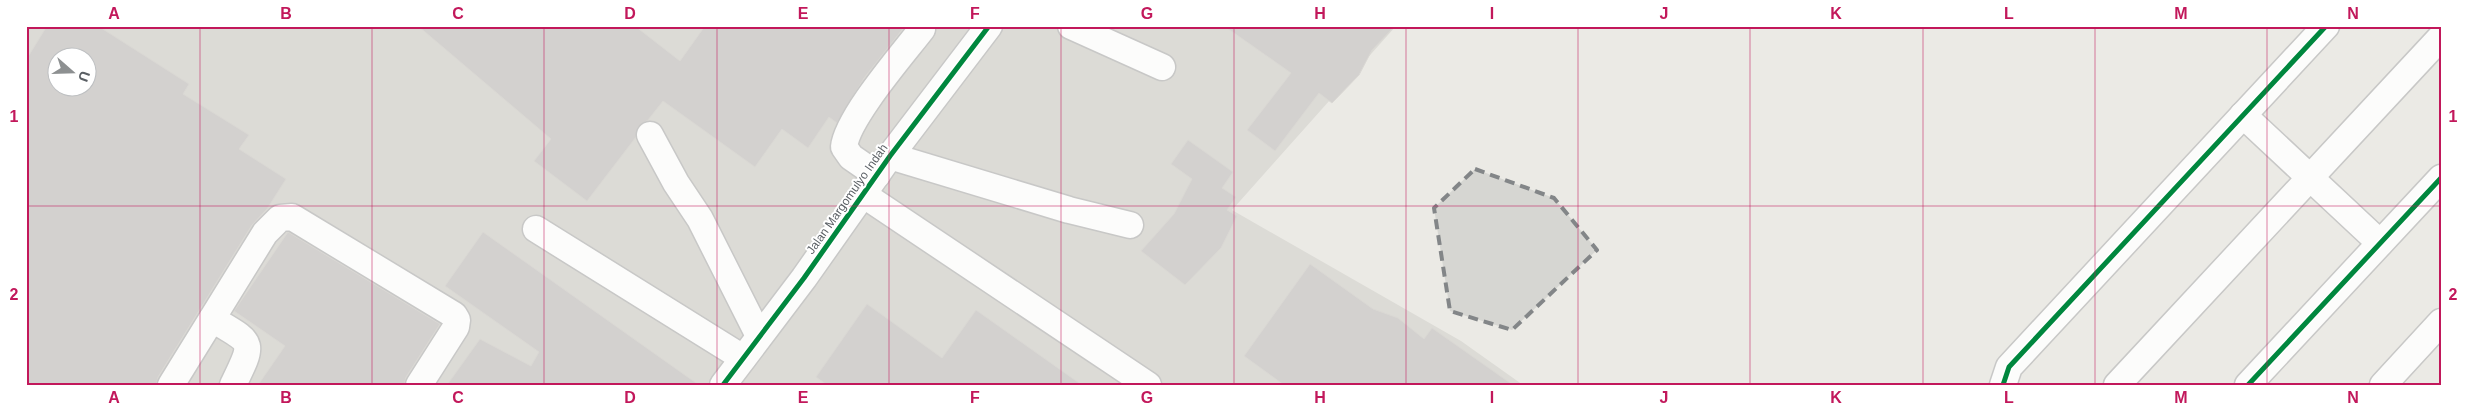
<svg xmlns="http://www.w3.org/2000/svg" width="2467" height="411" viewBox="0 0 2467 411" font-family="Helvetica,sans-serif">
<rect width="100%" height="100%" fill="#ebeae5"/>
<path fill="#dcdbd6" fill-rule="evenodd" d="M26 26H1396L1232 210 1461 341 1523 385H26ZM58 58H88V88H58Z"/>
<g fill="#d3d1cf" stroke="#dad8d4" fill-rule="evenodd">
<path d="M47 26H98L189 84 183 94 249 135 239 149 286 179 267 209 252 225 158 377 156 385H26V60ZM58 58H88V88H58Z"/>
<path d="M418 26H635L680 61 705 26H905L864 78 837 123 829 117 808 148 782 129 755 167 663 101 648 120 638 127 636 137 587 201 534 161 551 139Z"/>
<path d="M1224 26H1395L1372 50 1359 75 1332 103 1319 93 1275 151 1247 130 1291 73Z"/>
<path d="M1188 140 1233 172 1222 188 1236 197 1227 210 1237 216 1221 248 1185 285 1141 251 1174 214 1192 179 1171 164Z"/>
<path d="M288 232 440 324 406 377 404 385H258L285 346 234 311Z"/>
<path d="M483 232 699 385H447L480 339 531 366 539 352 445 286Z"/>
<path d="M1310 264 1373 309 1398 318 1424 339 1432 328 1513 385H1284L1244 356Z"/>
<path d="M867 304 942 358 976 310 1082 385H827L816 377Z"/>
</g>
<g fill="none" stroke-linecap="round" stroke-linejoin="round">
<defs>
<g id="minor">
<path d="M1071 26 1162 67"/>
<path d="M2243 115 2380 243"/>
<path d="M650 135 676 183 700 219 759 336"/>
<path d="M890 156 1069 210 1130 225"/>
<path d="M877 175 851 157 844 147C847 118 902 55 922 29"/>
<path d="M864 195 1148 385"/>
<path d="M536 229 743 358"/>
<path d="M212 319C254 344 255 340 233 385"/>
<path d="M171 385 265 233 280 218 292 217 454 315 457 320 456 327 419 385"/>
<path d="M723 385 804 278 890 156 989 26"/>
<path d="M2003 385 2009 367 2326 26"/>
<path d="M2117 385 2441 37"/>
<path d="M2248 385 2441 178"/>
<path d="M2383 385 2441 322"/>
</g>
</defs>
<use href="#minor" stroke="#c8c8c7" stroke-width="29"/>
<use href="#minor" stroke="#fcfcfb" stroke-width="26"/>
<defs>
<g id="cycleway">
<path d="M723 385 804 278 890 156 989 26"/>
<path d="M2003 385 2009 367 2326 26"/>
<path d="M2248 385 2441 178"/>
</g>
</defs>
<use href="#cycleway" stroke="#fff" stroke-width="8"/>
<use href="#cycleway" stroke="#00873e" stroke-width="5"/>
</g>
<path fill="#838688" fill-opacity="0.2" stroke="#838688" stroke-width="4" stroke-dasharray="10 6" stroke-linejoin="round" d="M1475 169 1554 198 1597 250 1512 330 1450 311 1434 208Z"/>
<path fill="none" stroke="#c2185b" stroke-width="1" stroke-opacity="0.55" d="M200 26V385M372 26V385M544 26V385M717 26V385M889 26V385M1061 26V385M1234 26V385M1406 26V385M1578 26V385M1750 26V385M1923 26V385M2095 26V385M2267 26V385M26 206H2441"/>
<g text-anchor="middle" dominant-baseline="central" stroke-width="4" stroke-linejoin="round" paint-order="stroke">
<g font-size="12" fill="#5a5f64" stroke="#fff">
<text transform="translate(847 199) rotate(-55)">Jalan Margomulyo Indah</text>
</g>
</g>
<rect width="2467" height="411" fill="none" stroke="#ffffff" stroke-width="55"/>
<g transform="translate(72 72) rotate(110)"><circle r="24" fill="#ffffff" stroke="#bdbfc1"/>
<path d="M0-4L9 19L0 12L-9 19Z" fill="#8d9091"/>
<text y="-8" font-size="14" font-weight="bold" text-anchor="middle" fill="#5a5f64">U</text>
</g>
<rect x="28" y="28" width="2412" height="356" fill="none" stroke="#c2185b" stroke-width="2"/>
<g font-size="16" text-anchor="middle" font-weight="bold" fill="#c2185b">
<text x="114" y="19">A</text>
<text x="286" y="19">B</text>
<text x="458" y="19">C</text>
<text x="630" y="19">D</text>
<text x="803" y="19">E</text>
<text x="975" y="19">F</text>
<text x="1147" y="19">G</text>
<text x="1320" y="19">H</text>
<text x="1492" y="19">I</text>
<text x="1664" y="19">J</text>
<text x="1836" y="19">K</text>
<text x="2009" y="19">L</text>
<text x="2181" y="19">M</text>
<text x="2353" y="19">N</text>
<text x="14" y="122">1</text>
<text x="2453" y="122">1</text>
<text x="14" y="300">2</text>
<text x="2453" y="300">2</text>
<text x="114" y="403">A</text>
<text x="286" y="403">B</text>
<text x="458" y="403">C</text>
<text x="630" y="403">D</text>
<text x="803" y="403">E</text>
<text x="975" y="403">F</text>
<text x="1147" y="403">G</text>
<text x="1320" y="403">H</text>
<text x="1492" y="403">I</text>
<text x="1664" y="403">J</text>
<text x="1836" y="403">K</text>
<text x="2009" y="403">L</text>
<text x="2181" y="403">M</text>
<text x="2353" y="403">N</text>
</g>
</svg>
